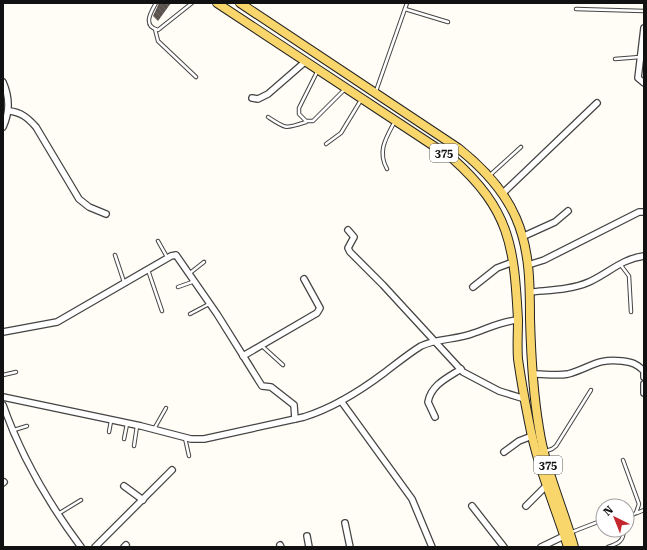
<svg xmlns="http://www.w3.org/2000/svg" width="647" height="550" viewBox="0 0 647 550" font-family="'Roboto Serif',serif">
<defs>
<pattern id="building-back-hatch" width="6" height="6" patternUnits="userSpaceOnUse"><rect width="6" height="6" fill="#5a524d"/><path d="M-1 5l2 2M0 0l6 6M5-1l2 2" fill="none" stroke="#6d6662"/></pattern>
</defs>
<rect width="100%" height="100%" fill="#fffdf5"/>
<path fill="url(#building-back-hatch)" d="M159 3H171L158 21 153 16Z"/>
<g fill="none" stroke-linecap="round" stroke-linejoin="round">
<defs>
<g id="lane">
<path d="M156 3C151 12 142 26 158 30L192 3"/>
<path d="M405 9 448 22"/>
<path d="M576 9 644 11"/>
<path d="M155 29 158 41 196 77"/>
<path d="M615 59 640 57"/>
<path d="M317 72 299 108V114L306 121H313L345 89"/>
<path d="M376 91 407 3"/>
<path d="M268 117C286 129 285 129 306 122"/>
<path d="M326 144 341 133 361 100"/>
<path d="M387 169C377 151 386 138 395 121"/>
<path d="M489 176 521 147"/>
<path d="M158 241 167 257"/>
<path d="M115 255 124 282"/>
<path d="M620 264 629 276 631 312"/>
<path d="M148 270 162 311"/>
<path d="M190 273 204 262"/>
<path d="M178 287 195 281"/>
<path d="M190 314 209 304"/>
<path d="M262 346 283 365"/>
<path d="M3 375 16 372"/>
<path d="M154 429 166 408"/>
<path d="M14 430 27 426"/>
<path d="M109 432 111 421"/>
<path d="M185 438 189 456"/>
<path d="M124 439 127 424"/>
<path d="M134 446 137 426"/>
<path d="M546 451 552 449 556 446 591 390"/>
<path d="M623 460 639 504 636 513 627 518"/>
<path d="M637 513 644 510"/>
<path d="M58 514 81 500"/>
<path d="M572 532 603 520"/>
<path d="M608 547C617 544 625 541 623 530"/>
</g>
<g id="street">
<path d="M644 28 638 78 644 83"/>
<path d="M3 82C10 98 10 112 3 127"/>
<path d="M252 98 258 99 268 94 306 61"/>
<path d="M9 111C21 112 28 118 36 127L79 199 89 207 106 214"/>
<path d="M502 194 597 103"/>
<path d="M348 230 354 237 348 248 350 252 383 285 463 372 499 391 525 399"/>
<path d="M522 237 555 222 568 211"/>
<path d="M528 265 544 260 639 212H644"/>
<path d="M473 287 497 268 513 262"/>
<path d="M531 292C549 290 571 290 589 282 609 273 621 259 644 256"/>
<path d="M3 332 57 322 171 256 176 255 217 314 262 386 271 387 294 405 295 419"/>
<path d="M243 356 317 313 320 308 304 279"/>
<path d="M534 374C545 374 557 376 568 374 590 368 597 358 622 361 632 362 637 364 644 371V377"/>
<path d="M644 384V393"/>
<path d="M3 397 141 426 191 439H204L304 417C333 408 360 391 384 373 396 364 408 354 421 346 438 338 457 340 474 333 489 328 502 321 518 320"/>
<path d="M341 401 412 499 432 547"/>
<path d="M3 405C21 456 49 504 81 547"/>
<path d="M435 417 428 402C431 385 447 378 461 369"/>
<path d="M504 452 519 441 532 436"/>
<path d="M3 483 4 482"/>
<path d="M124 486 143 500"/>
<path d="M472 506 504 547"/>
<path d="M526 506 547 485"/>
<path d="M345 523 350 547"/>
<path d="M307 536 309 547"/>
<path d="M280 545 281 547"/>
<path d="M95 547 172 470"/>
<path d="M124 547 126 545"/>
<path d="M541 547 566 535"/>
</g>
<g id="primary">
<path d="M217 3 452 158C510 210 514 245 518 320 518 333 517 346 518 359 521 380 525 402 529 422 537 465 555 506 568 547"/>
<path d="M240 3 458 148C482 167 504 190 516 218 530 250 530 285 530 319 531 355 533 393 539 428 545 469 563 507 574 547"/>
</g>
</defs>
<use href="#lane" stroke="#444" stroke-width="4.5"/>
<use href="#street" stroke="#444" stroke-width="8"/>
<use href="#primary" stroke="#222" stroke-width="10"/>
<use href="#lane" stroke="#fff" stroke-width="2.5"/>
<use href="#street" stroke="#fff" stroke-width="5.5"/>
<use href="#primary" stroke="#f9d66b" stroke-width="8"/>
</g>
<g text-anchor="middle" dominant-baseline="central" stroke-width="4" stroke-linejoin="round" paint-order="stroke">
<g fill="#fff" stroke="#585858" stroke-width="1">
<rect x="430" y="144" width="28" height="18" rx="3"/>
<rect x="534" y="456" width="28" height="18" rx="3"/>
</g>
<g font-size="11" font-weight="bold" fill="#111">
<text x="444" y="153">375</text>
<text x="548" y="465">375</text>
</g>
</g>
<rect width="647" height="550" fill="none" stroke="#111111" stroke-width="8"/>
<g transform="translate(615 518) rotate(317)"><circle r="19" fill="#ffffff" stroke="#a0a0a0"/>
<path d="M0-3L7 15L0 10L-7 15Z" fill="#c4262e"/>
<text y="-6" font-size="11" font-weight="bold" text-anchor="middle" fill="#111111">N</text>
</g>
</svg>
